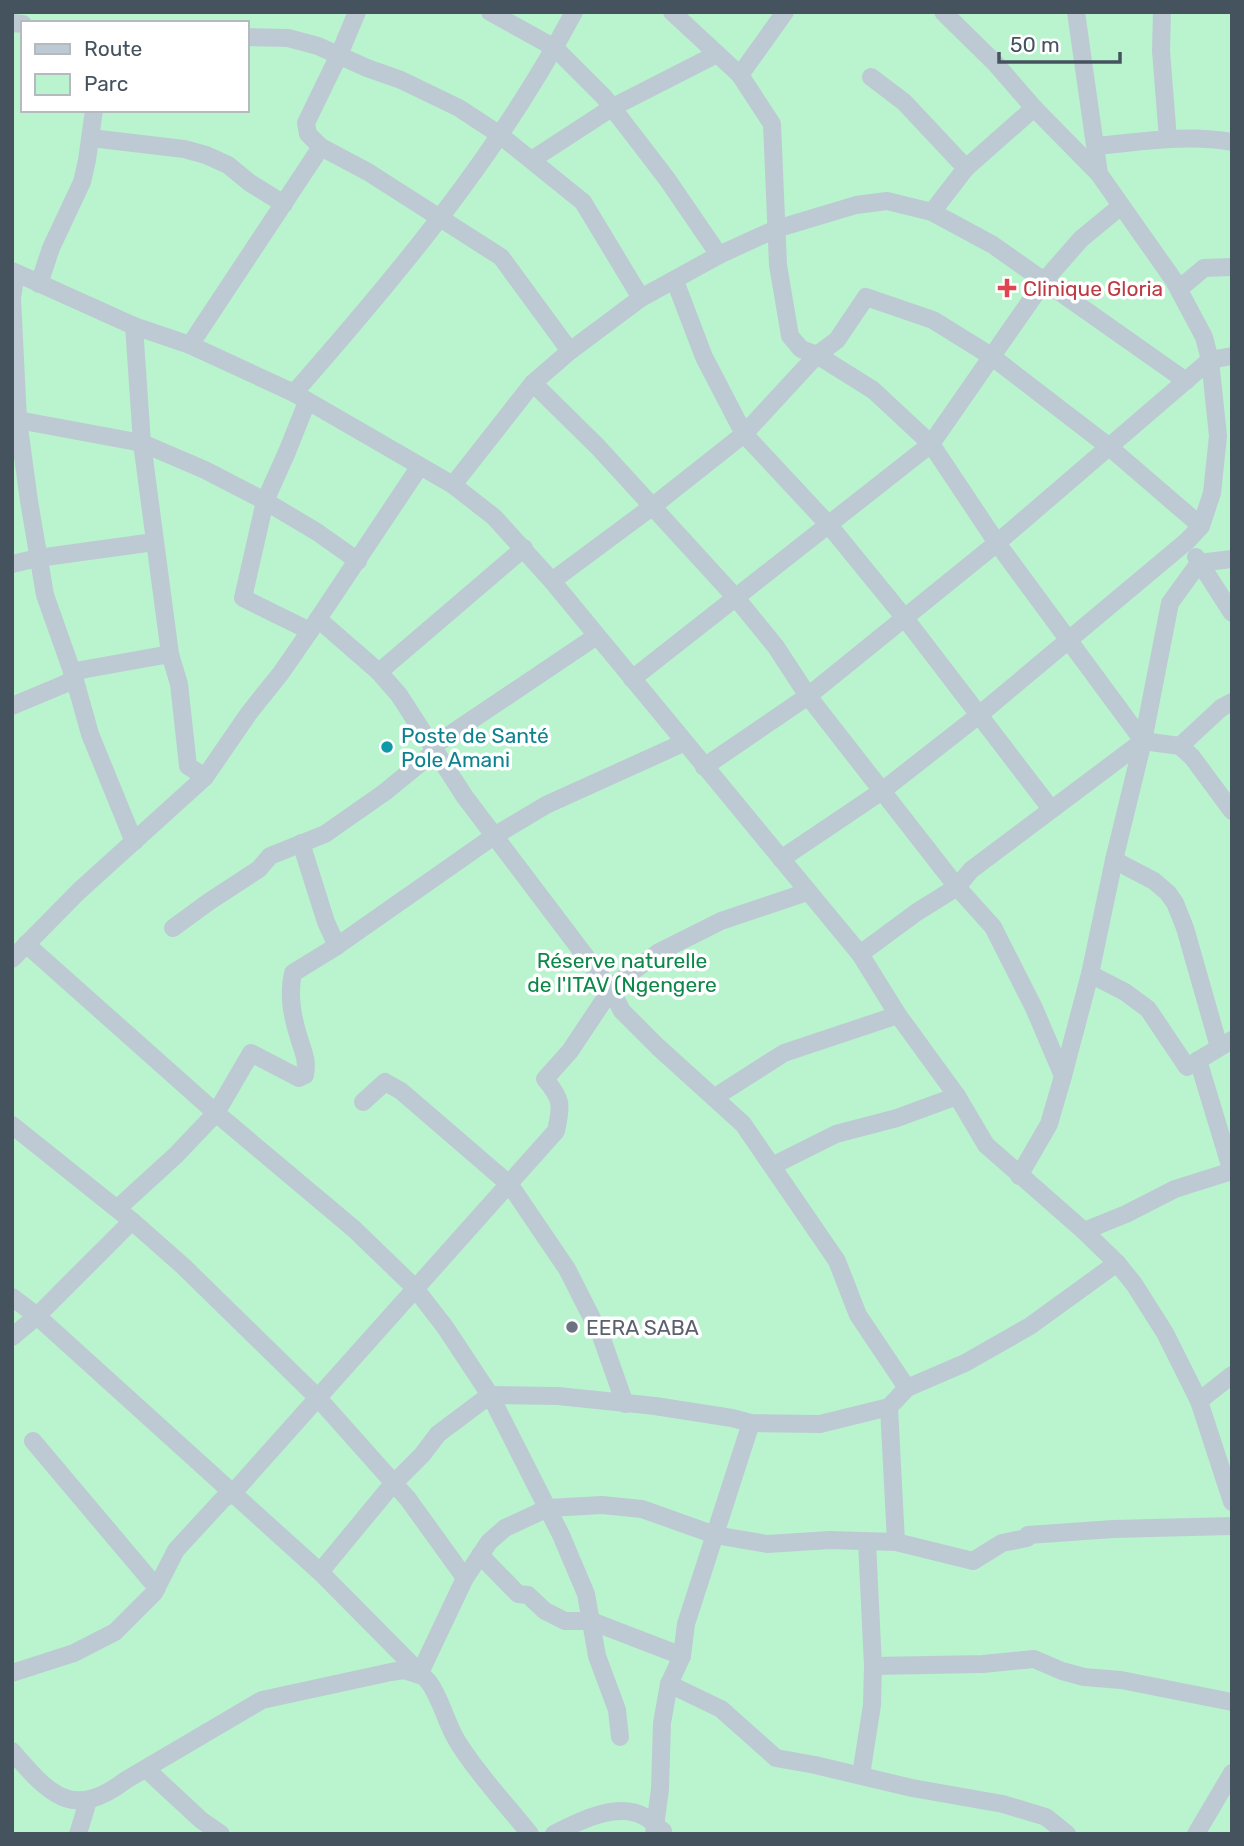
<svg xmlns="http://www.w3.org/2000/svg" width="1244" height="1846" viewBox="0 0 1244 1846" font-family="Rubik,sans-serif">
<rect width="100%" height="100%" fill="#f2efef"/>
<path fill="#b9f4cf" fill-rule="evenodd" d="M12 12H1232V1834H12ZM23 23H247V110H23Z"/>
<g fill="none" stroke-linecap="round" stroke-linejoin="round">
<g stroke="#becad3" stroke-width="18">
<path d="M357 12 339 55 306 123 308 134 321 147 368 172 501 257 570 351"/>
<path d="M490 12 555 48 604 97 667 179 719 255"/>
<path d="M672 12 740 75 772 124 778 265 790 336 801 349 817 355 873 390 931 444 997 543 1143 741 1180 746 1192 757 1232 811"/>
<path d="M1076 12 1099 174"/>
<path d="M1162 12 1161 51 1168 139"/>
<path d="M12 23 23 24"/>
<path d="M247 37 288 38 318 46 367 68 401 80 459 108 500 135 583 202 641 298"/>
<path d="M740 75 785 12"/>
<path d="M871 77 904 102 966 168"/>
<path d="M91 138 184 149 206 155 228 165 250 183 284 204"/>
<path d="M1096 146C1140 142 1187 134 1232 142"/>
<path d="M533 159 613 107 717 54"/>
<path d="M932 212 966 168 1034 108"/>
<path d="M12 271 134 326 190 345 294 393 453 485 494 517 552 581 860 954 898 1015 957 1096 986 1145 1084 1231 1117 1263 1134 1284 1165 1333 1199 1401 1232 1502"/>
<path d="M16 273 12 298 18 420 29 501 45 595 74 677 90 734 134 842"/>
<path d="M675 281 704 357 744 434 828 524 904 617 1051 809"/>
<path d="M39 284 51 248 82 182 87 160 94 110"/>
<path d="M1179 289 1204 268 1232 267"/>
<path d="M134 326 142 443 170 654 179 684 188 766 205 777"/>
<path d="M190 345 321 147"/>
<path d="M533 383 598 447 737 599 776 647 808 696 957 887 993 927 1034 1008 1063 1076"/>
<path d="M294 393C400 272 498 155 574 12"/>
<path d="M307 402 287 452 265 501 243 598 310 631"/>
<path d="M12 422 18 420 142 443 205 470 265 501 317 532 358 561"/>
<path d="M453 485 533 383 570 351 641 298 719 255 776 229 856 205 887 201 932 212 993 245 1186 381"/>
<path d="M1196 557 1232 613"/>
<path d="M12 564 38 558 154 542"/>
<path d="M552 581 653 506 744 434 817 355 837 340 866 297 933 320 991 356 1108 446 1201 526"/>
<path d="M318 619 379 672 399 695 465 797 611 990 622 1011 658 1047 743 1124 837 1261 858 1315 907 1388"/>
<path d="M379 672 524 548"/>
<path d="M632 679 931 444 1045 280 1081 239 1121 206"/>
<path d="M12 706 67 683 81 670 170 654"/>
<path d="M433 746 595 637"/>
<path d="M1180 746 1221 708 1232 702"/>
<path d="M704 767 808 696 997 543 1210 360 1232 356"/>
<path d="M301 843 326 922 337 946"/>
<path d="M781 859 882 791 979 715 1187 541 1201 526 1212 493 1218 436 1210 360 1204 337 1173 279 1099 174 1034 108 995 63 943 12"/>
<path d="M1114 860 1154 881 1168 893 1175 903 1185 928 1219 1047"/>
<path d="M173 928 210 901 259 869 270 856 325 834 385 792 435 751"/>
<path d="M26 944 216 1113 354 1229 414 1287 445 1327 490 1395 561 1535 586 1594 597 1656 617 1710 620 1737"/>
<path d="M860 954 917 912 957 887 971 870 1143 741"/>
<path d="M12 959 79 891 205 777 249 713 281 673 310 631 420 466"/>
<path d="M1090 974 1125 992 1148 1009 1187 1067 1232 1040"/>
<path d="M1198 1060 1232 1172"/>
<path d="M715 1097 784 1053 898 1015"/>
<path d="M363 1102 385 1082 401 1091 510 1185 567 1269 601 1336 625 1404"/>
<path d="M12 1125 132 1221 183 1266 318 1398 408 1499 465 1578"/>
<path d="M774 1165 836 1134 897 1118 957 1096"/>
<path d="M1019 1176 1049 1124 1063 1076 1090 974 1114 860 1143 741 1170 603 1199 563 1232 559"/>
<path d="M118 1208 176 1155 216 1113 251 1053 299 1078 305 1075C308 1060 303 1052 299 1038 292 1016 288 995 293 973L337 946 494 836 546 805 683 743"/>
<path d="M1084 1231 1126 1214 1175 1189 1232 1171"/>
<path d="M12 1297 37 1316 320 1572 428 1681C442 1699 446 1725 459 1744 479 1776 506 1804 530 1834"/>
<path d="M12 1337 37 1316 132 1221"/>
<path d="M1199 1401 1232 1375"/>
<path d="M889 1407 896 1542"/>
<path d="M33 1441 157 1588"/>
<path d="M480 1555 518 1594 528 1595 545 1611 565 1621H591L682 1656"/>
<path d="M320 1572 391 1486 422 1455 438 1434 490 1395 558 1396 655 1406 732 1418 751 1423 820 1424 889 1407 907 1388 965 1363 1030 1326 1117 1263"/>
<path d="M873 1666 983 1664 1034 1659 1062 1671 1084 1677 1121 1680 1232 1702"/>
<path d="M12 1673 74 1653 115 1632 154 1593 176 1550 223 1499 232 1494 556 1131C562 1105 562 1099 545 1079L570 1051 614 985 659 952 721 921 807 892"/>
<path d="M669 1684 721 1709 776 1758 815 1765 912 1788 1003 1804 1046 1817 1067 1834"/>
<path d="M12 1751C49 1794 72 1821 126 1780L262 1700 391 1672 404 1670 419 1675 465 1578 489 1542 505 1528 548 1508 602 1505 642 1509 715 1535 767 1544 830 1540 896 1542 973 1561 1002 1543 1027 1538 1028 1535 1113 1529 1232 1526"/>
<path d="M146 1769 201 1820 221 1834"/>
<path d="M861 1775 872 1705 873 1666 867 1542"/>
<path d="M78 1834 88 1801"/>
<path d="M554 1834C579 1821 618 1801 645 1817 651 1820 657 1827 663 1831"/>
<path d="M654 1834 660 1789 662 1723 669 1684 682 1656 686 1624 751 1423"/>
<path d="M1196 1834 1232 1773"/>
</g>
</g>
<path fill="#e0444e" stroke="#fff" stroke-width="2.5" d="M1003.5 277.5h7v7h7v7h-7v7h-7v-7h-7v-7h7z"/>
<circle fill="#0f9aa8" stroke="#fff" stroke-width="2.5" cx="387" cy="747" r="7"/>
<circle fill="#6b7280" stroke="#fff" stroke-width="2.5" cx="572" cy="1327" r="7"/>
<g text-anchor="middle" dominant-baseline="central" stroke-width="7" stroke-linejoin="round" paint-order="stroke">
<g font-size="21" fill="#be3a42" stroke="#fff" text-anchor="start">
<text x="1023" y="288">Clinique Gloria</text>
</g>
<g font-size="21" fill="#0d838f" stroke="#fff" text-anchor="start">
<text x="401" y="735">Poste de Santé<tspan x="401" dy="24">Pole Amani</tspan></text>
</g>
<g font-size="21" fill="#0d8849" stroke="#fff">
<text x="622" y="960">Réserve naturelle<tspan x="622" dy="24">de l'ITAV (Ngengere</tspan></text>
</g>
<g font-size="21" fill="#5b616d" stroke="#fff" text-anchor="start">
<text x="586" y="1327">EERA SABA</text>
</g>
</g>
<rect width="1244" height="1846" fill="none" stroke="#45535f" stroke-width="28"/>
<rect x="21" y="21" width="228" height="91" fill="#ffffff" stroke="#b5babf" stroke-width="2"/>
<rect x="35" y="44" width="35" height="10" fill="#becad3" stroke="#b5babf" stroke-width="2"/>
<text x="84" y="56" font-size="21" fill="#45535f">Route</text>
<rect x="35" y="74" width="35" height="21" fill="#b9f4cf" stroke="#b5babf" stroke-width="2"/>
<text x="84" y="91" font-size="21" fill="#45535f">Parc</text>
<path d="M999 52v10h121v-10" fill="none" stroke="#45535f" stroke-width="3.5"/>
<text x="1010" y="52" font-size="21" fill="#45535f" stroke="#ffffff" stroke-width="5" paint-order="stroke">50 m</text>
</svg>
